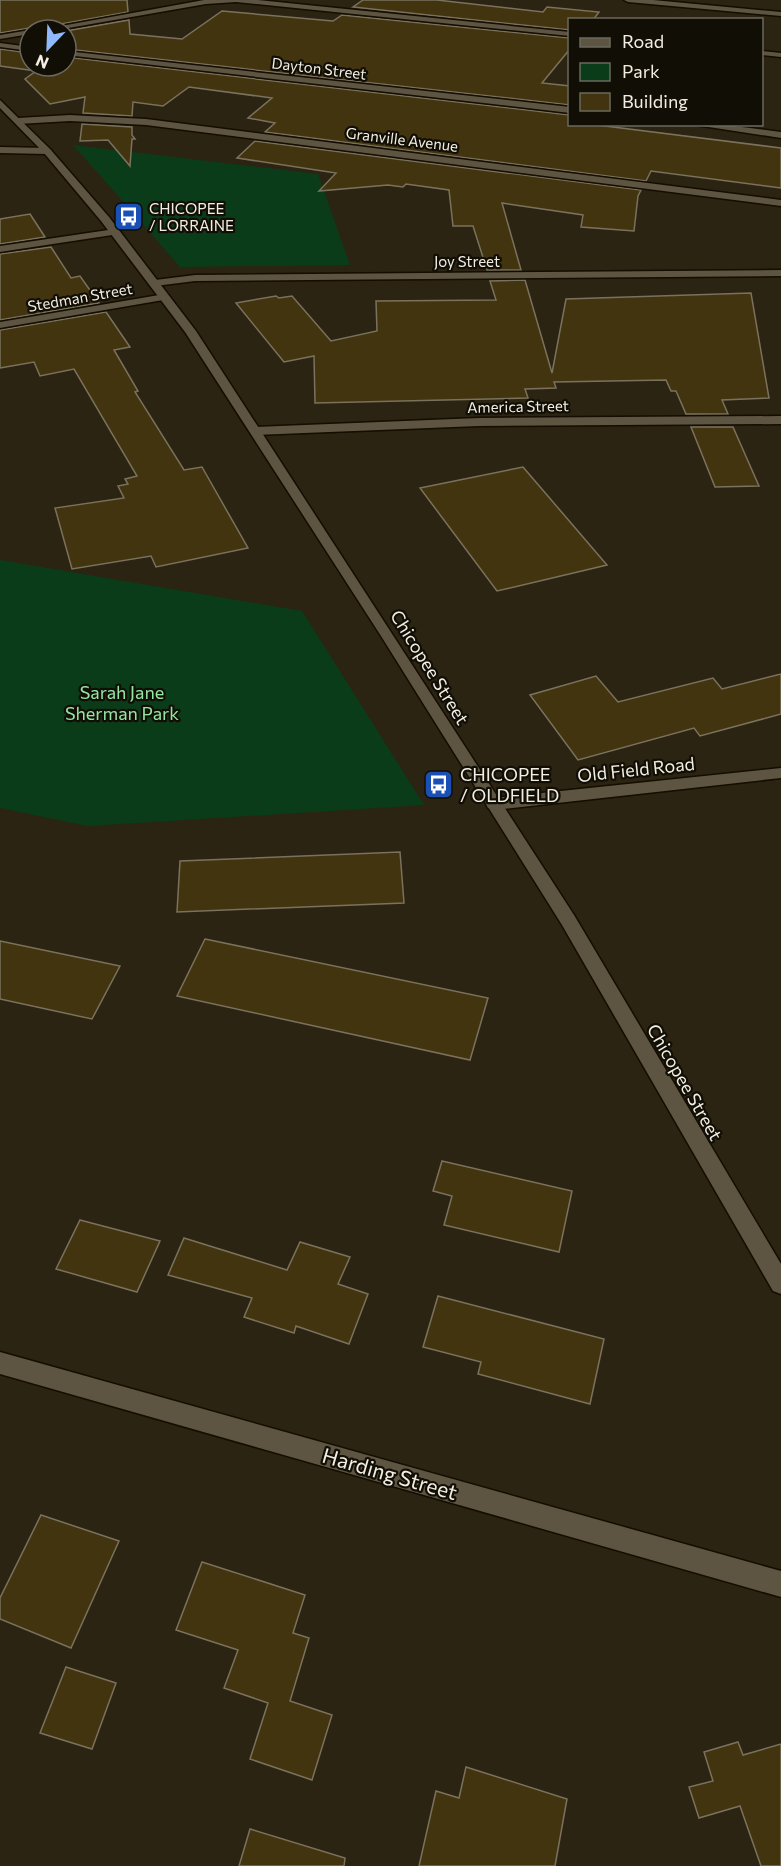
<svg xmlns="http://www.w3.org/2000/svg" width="781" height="1866" viewBox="0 0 781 1866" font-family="Commissioner,sans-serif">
<rect width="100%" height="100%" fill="#2b2412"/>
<g fill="#0b3c19">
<path d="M73 145 318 174 350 265 180 267 133 213 136 210 132 206H127Z"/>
<path d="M0 560 302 611 424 805 88 826 0 808Z"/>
</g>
<g fill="#42340f" stroke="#7b725e" stroke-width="1.5">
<path d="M0 0H127L128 12 39 28 37 30 30 28 0 33Z"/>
<path d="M363 0H437L543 12 547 7 599 12 593 20H570V30L353 7Z"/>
<path d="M222 11 333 21 342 15 570 38V49L542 83 570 86V105L66 49V31L129 20 130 34 182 39Z"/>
<path d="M0 49 30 53V66H66V57L570 115V124H589L781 148V188L651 171 646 181 265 132 275 123 248 118 272 98 189 87 163 106 133 102 132 116 83 113 85 97 50 104 25 79 36 71 0 66Z"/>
<path d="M82 124 132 127V135L135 139H132L130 166 108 140 80 141Z"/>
<path d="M255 141 641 190 638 196 634 231 581 227 583 215 502 203 521 270H487L473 226H453L449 190 406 184 403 187 388 185 319 191 336 173 237 158Z"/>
<path d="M30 214 45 237 0 244V219Z"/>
<path d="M51 247 71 278 80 276 99 303 0 320V254Z"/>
<path d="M525 280 552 373 566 299 751 293 769 398 722 400 728 414H686L676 391H671L666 380 554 382 556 388 525 389 528 398 315 403 314 356 284 362 236 303 276 296 279 298 292 296 331 341 377 331 376 301 496 300 490 281Z"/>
<path d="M106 312 130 347 114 350 138 391 135 392 184 470 202 467 248 548 156 567 151 556 72 569 55 508 124 498 118 486 128 484 125 479 137 476 74 369 40 376 34 362 0 368V330Z"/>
<path d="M691 427H733L759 486 715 487Z"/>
<path d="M523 467 607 565 497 591 420 488Z"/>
<path d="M781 674V714L700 736 694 728 578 760 530 695 596 676 618 702 713 678 722 689Z"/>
<path d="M400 852 404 903 177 912 180 861Z"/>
<path d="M205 939 488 998 470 1060 177 996Z"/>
<path d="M0 941 120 966 92 1019 0 999Z"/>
<path d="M442 1161 572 1191 559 1252 444 1225 452 1196 433 1191Z"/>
<path d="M80 1220 160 1241 137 1292 56 1269Z"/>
<path d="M184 1238 287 1270 300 1242 350 1257 338 1284 368 1294 349 1344 296 1326 294 1333 244 1317 252 1298 168 1275Z"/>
<path d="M438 1296 604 1339 590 1404 478 1374 481 1362 423 1347Z"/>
<path d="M41 1515 119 1541 71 1648 0 1619V1598Z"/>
<path d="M202 1562 305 1595 293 1633 309 1638 290 1701 332 1715 312 1780 250 1759 268 1703 224 1688 238 1650 176 1630Z"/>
<path d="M66 1667 116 1683 92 1749 40 1733Z"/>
<path d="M738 1742 743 1755 781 1744V1866H761L740 1806 699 1818 689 1787 713 1781 704 1752Z"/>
<path d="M466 1767 567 1799 555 1866H419L436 1791 459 1798Z"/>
<path d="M250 1829 345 1858 344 1866H239Z"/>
</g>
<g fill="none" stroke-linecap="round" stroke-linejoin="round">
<defs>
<g id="street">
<path d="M204 0H258L570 32V36L236 2 206 4 57 30H39Z"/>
<path d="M624 0H653L781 12V16L628 2Z"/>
<path d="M30 30V34L0 39V35Z"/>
<path d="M0 43 30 47V51L0 47Z"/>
<path d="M66 51 570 107V113L66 55Z"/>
<path d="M762 51 781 53V57L762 55Z"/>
<path d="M70 115 146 119 781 200V206L146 125 70 121 18 124 14 121 18 118Z"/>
<path d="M689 124H718L781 132V138Z"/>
<path d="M0 147 47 148 52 151 47 154 0 153Z"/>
<path d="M115 229 119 230V234L0 252V246Z"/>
<path d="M781 270V276L195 281 155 286 150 283 155 280 195 275Z"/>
<path d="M165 294 170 297 169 299 0 328V322Z"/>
<path d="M781 416V424L479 426 255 435 249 431 255 427 479 418Z"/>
<path d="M781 768V778L494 810 488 808 486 804 488 800 494 798Z"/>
<path d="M0 1352 781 1571V1597L0 1374Z"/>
</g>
<path id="secondary" d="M0 100 50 149 109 217 196 331 574 915 781 1264V1294L773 1291 562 925 381 636 185 332 101 221 44 153 0 108Z"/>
</defs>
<use href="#street" stroke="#140d00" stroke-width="3"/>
<use href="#secondary" stroke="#140d00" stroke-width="3"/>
<use href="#street" fill="#5d5441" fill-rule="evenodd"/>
<use href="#secondary" fill="#5d5441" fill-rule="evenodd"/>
</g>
<defs>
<symbol id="bus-square" viewBox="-11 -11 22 22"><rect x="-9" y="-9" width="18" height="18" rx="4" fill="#1a4fb4" stroke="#110e06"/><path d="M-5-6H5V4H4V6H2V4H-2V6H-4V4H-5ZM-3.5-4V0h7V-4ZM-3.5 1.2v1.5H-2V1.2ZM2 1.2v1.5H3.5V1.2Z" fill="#fff"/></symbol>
</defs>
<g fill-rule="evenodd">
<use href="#bus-square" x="112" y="200" width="33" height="33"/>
<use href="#bus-square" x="422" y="768" width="33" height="33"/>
</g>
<g text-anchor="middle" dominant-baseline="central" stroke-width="4.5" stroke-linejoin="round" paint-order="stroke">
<g font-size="15" fill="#f3eee3" stroke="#110e06">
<text transform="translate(319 68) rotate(7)">Dayton Street</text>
<text transform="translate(402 139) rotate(7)">Granville Avenue</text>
<text x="467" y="261">Joy Street</text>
<text transform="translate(80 297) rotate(-10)">Stedman Street</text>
<text transform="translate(518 406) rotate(-1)">America Street</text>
</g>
<g font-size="15" fill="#f3eee3" stroke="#110e06" text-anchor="start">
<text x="149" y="208">CHICOPEE<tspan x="149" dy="17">/ LORRAINE</tspan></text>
</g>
<g font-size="18" fill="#f3eee3" stroke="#110e06">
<text transform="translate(430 667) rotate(58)">Chicopee Street</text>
<text transform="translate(636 769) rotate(-6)">Old Field Road</text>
<text transform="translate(685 1082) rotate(60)">Chicopee Street</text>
</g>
<g font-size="18" fill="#94e6a3" stroke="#110e06">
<text x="122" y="692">Sarah Jane<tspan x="122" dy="21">Sherman Park</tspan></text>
</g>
<g font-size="18" fill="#f3eee3" stroke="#110e06" text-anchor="start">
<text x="460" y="774">CHICOPEE<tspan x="460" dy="21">/ OLDFIELD</tspan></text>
</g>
<g font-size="21" fill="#f3eee3" stroke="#110e06">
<text transform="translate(390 1473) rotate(16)">Harding Street</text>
</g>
</g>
<rect x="568" y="18" width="195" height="108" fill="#110e06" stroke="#6b685e" stroke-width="1.5"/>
<rect x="580" y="38" width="30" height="9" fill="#5d5441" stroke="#6b685e" stroke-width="1.5"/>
<text x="622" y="48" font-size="18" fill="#f3eee3">Road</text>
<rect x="580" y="63" width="30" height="18" fill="#0b3c19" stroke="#6b685e" stroke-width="1.5"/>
<text x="622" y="78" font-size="18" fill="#f3eee3">Park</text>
<rect x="580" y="93" width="30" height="18" fill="#42340f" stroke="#6b685e" stroke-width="1.5"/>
<text x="622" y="108" font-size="18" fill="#f3eee3">Building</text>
<g transform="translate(48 48) rotate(203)"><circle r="28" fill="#110e06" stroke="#6b685e" stroke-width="1.5"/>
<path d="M0-4.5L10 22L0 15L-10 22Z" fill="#90b8fd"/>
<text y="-9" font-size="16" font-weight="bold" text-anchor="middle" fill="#f3eee3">N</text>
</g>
</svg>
